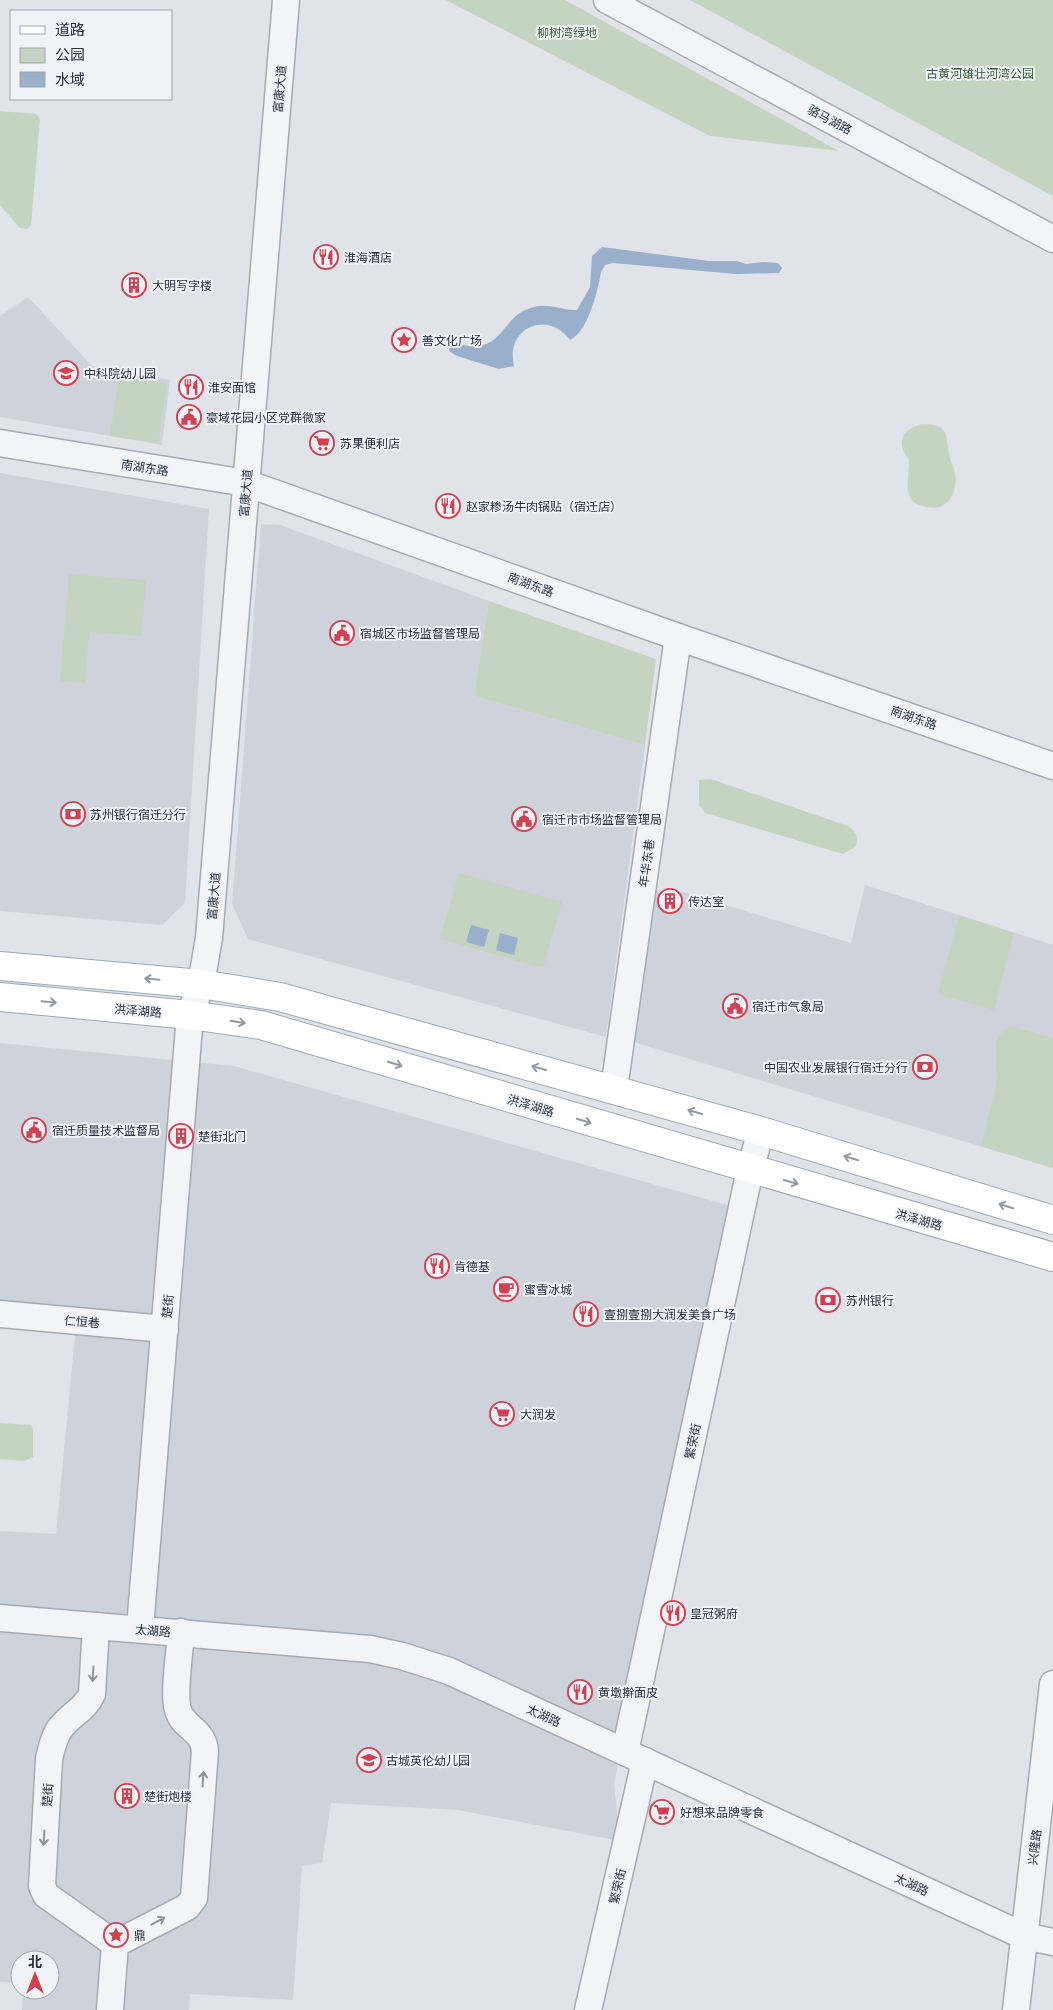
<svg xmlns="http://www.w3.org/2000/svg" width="1053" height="2010" viewBox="0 0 1053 2010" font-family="Commissioner,'Noto Sans SC',sans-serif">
<rect width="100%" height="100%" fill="#e0e3e9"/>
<g fill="#ced2db">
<path d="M28 297 92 366 170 380 162 445 0 417V316Z"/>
<path d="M0 473 209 509 185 903 162 925 0 911Z"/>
<path d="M261 524 280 525 489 601 474 696 645 745 606 1037 248 939 232 904Z"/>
<path d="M865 885 1053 945V1168L630 1041 653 890 683 892 851 943Z"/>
<path d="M0 1043 234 1066 734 1207 614 1783 620 1841 458 1810 331 1803 322 1863 302 1866 293 2000 190 1994 189 2010H22L23 1990H50V1960H20V1983L0 1982V1531L56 1534 77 1315 0 1309Z"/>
</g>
<g fill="#c5d4c1">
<path d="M446 0H565L839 151 710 136Z"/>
<path d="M690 0H1053V196Z"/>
<path d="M0 111 36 114 40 119 31 225 27 229 20 228 0 205Z"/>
<path d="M119 376 167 383 158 443 110 436Z"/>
<path d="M921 424C951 424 945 436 950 458 951 463 954 468 955 473 958 485 952 504 939 507 932 509 926 507 920 505 902 500 909 479 909 465 910 459 906 457 904 452 897 435 908 429 921 424Z"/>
<path d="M69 574 146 580 141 636 89 632 85 683 60 681Z"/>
<path d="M489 601 656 659 645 745 474 696Z"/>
<path d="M711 779 848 826C857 833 859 837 855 847L843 854 705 813 699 805V780Z"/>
<path d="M459 873 562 902 543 968 440 939Z"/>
<path d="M959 915 1014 933 994 1010 938 994Z"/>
<path d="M1011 1026 1053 1038V1168L981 1146 997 1082 996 1041 1003 1031Z"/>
<path d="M0 1423 31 1425 33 1430V1457L24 1461 0 1459Z"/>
</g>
<g fill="#9aafcb">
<path d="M602 247 709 261H737L746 264 763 262 778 263 782 268 779 273 736 274 613 263 605 265 601 272C598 290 588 332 570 340 547 309 505 328 514 366L499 369 457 356 449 351V347L452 344C463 344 472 348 483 345 503 340 507 316 528 309 548 301 559 311 577 310L590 287 592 256Z"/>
<path d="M471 925 489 930 484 947 466 942Z"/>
<path d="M500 933 518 938 514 955 496 950Z"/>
</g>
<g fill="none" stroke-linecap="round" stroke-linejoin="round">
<defs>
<g id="minor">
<path d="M607 0 1053 239"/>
<path d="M0 443 246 483 678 637 1053 766"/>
<path d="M614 1089 678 637"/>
<path d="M0 1314 165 1329"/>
<path d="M0 1618 370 1649 402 1656 449 1671 1024 1936 1053 1942"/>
<path d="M96 1626 92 1694C86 1708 72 1714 62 1726 54 1735 52 1747 49 1759L42 1886 46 1895 115 1944"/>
<path d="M140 1628 190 1015 201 984 209 938 286 0"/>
<path d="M625 1752 750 1170 761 1131"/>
<path d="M115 1944 187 1907 194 1898 205 1751C203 1729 183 1728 178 1710 173 1695 180 1650 181 1632"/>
<path d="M110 2010 115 1944"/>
<path d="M588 2010 645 1761"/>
<path d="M1016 2010 1053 1684"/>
</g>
<g id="major">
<path d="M0 966 201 984 280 997 761 1131 1053 1220"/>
<path d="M0 997 190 1015 261 1025 1053 1257"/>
</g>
</defs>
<use href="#minor" stroke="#a5aab3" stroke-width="29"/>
<use href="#major" stroke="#9fa7b6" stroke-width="30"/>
<use href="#minor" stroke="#f3f4f8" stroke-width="26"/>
<use href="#major" stroke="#fff" stroke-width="28"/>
</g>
<defs><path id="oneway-shaft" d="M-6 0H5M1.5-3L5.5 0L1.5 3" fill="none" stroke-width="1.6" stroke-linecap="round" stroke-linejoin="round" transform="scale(1.25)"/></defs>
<g stroke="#9498a0">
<use href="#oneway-shaft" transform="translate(152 979) rotate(-175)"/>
<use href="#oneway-shaft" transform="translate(49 1002) rotate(5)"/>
<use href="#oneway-shaft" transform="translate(238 1022) rotate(9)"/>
<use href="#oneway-shaft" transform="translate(395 1064) rotate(17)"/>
<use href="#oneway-shaft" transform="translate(539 1068) rotate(-165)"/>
<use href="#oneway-shaft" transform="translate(695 1112) rotate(-164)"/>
<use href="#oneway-shaft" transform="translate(584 1121) rotate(17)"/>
<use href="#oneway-shaft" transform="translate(851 1158) rotate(-163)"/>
<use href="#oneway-shaft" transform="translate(791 1182) rotate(16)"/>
<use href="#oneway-shaft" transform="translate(1006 1206) rotate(-163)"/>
</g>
<g stroke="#8e929c">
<use href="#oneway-shaft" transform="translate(93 1674) rotate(93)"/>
<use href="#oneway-shaft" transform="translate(203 1779) rotate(-86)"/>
<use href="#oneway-shaft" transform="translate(44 1838) rotate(93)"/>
<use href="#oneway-shaft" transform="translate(158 1921) rotate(-28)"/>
</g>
<defs>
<symbol id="restaurant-ring" viewBox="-11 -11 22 22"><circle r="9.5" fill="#eff2f7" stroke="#d34050" stroke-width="1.5"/><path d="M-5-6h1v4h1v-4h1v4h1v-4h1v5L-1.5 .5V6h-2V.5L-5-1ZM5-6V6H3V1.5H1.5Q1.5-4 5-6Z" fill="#d34050"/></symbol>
<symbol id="building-ring" viewBox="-11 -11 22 22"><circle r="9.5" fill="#eff2f7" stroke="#d34050" stroke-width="1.5"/><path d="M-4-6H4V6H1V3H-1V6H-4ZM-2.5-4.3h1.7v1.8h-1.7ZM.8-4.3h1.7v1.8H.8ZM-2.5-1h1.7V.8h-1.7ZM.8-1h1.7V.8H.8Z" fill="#d34050"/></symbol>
<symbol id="sight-ring" viewBox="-11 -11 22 22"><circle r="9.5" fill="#eff2f7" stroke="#d34050" stroke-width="1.5"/><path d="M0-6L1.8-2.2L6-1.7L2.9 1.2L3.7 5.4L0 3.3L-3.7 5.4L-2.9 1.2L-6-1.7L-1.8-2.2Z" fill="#d34050"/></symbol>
<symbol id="school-ring" viewBox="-11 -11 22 22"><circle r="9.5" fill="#eff2f7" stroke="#d34050" stroke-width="1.5"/><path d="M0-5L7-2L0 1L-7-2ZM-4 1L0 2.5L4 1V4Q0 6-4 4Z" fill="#d34050"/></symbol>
<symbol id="civic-ring" viewBox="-11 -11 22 22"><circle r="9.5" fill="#eff2f7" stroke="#d34050" stroke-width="1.5"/><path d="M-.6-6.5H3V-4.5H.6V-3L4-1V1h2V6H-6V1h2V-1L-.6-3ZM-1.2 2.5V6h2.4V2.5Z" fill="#d34050"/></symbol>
<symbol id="supermarket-ring" viewBox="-11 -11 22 22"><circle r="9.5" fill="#eff2f7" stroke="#d34050" stroke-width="1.5"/><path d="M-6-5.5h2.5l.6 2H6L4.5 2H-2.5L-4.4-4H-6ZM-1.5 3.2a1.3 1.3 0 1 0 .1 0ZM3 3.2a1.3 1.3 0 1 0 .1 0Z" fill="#d34050"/></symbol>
<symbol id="bank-ring" viewBox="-11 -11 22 22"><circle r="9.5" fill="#eff2f7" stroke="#d34050" stroke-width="1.5"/><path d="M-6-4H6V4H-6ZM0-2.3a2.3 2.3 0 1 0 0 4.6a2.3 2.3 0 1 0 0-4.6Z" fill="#d34050"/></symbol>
<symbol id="cafe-ring" viewBox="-11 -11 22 22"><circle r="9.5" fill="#eff2f7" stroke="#d34050" stroke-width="1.5"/><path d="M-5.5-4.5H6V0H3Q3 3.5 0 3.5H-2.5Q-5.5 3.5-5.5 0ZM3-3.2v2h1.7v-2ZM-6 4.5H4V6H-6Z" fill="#d34050"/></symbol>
</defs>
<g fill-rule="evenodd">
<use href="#restaurant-ring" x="312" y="243" width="28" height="28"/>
<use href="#building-ring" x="120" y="271" width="28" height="28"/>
<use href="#sight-ring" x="390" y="326" width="28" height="28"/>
<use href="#school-ring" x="52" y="359" width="28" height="28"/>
<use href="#restaurant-ring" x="177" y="373" width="28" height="28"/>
<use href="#civic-ring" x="175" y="403" width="28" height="28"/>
<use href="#supermarket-ring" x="308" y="429" width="28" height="28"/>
<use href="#restaurant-ring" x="434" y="492" width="28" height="28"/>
<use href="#civic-ring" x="328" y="619" width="28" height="28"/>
<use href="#bank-ring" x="59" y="800" width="28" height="28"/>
<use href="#civic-ring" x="510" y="805" width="28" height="28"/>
<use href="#building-ring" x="656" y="887" width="28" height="28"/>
<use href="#civic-ring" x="721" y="992" width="28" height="28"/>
<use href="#bank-ring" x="911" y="1053" width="28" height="28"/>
<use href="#civic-ring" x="20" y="1116" width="28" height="28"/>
<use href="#building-ring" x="167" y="1122" width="28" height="28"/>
<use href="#restaurant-ring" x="423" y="1252" width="28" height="28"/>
<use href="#cafe-ring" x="492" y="1275" width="28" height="28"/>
<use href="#bank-ring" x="814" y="1286" width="28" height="28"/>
<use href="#restaurant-ring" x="572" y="1300" width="28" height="28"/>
<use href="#supermarket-ring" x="488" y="1400" width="28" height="28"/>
<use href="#restaurant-ring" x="659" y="1599" width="28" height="28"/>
<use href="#restaurant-ring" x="566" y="1678" width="28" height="28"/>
<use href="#school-ring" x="355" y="1746" width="28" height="28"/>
<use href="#building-ring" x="113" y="1782" width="28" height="28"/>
<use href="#supermarket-ring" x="648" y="1798" width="28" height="28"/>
<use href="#sight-ring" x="102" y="1921" width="28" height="28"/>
</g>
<g text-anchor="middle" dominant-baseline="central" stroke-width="4" stroke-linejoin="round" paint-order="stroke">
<g font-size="12" fill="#3a5e35" stroke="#eff2f7">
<text x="567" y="32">柳树湾绿地</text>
<text x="980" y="73">古黄河雄壮河湾公园</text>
</g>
<g font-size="12" fill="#283041" stroke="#eff2f7">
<text transform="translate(279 89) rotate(-85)">富康大道</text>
<text transform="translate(830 119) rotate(28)">骆马湖路</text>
<text transform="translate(145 467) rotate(9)">南湖东路</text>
<text transform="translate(245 493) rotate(-85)">富康大道</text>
<text transform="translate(531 584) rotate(20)">南湖东路</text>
<text transform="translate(914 717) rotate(19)">南湖东路</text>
<text transform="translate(646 863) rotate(-82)">年华东巷</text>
<text transform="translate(213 896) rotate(-85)">富康大道</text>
<text transform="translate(138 1010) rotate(5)">洪泽湖路</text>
<text transform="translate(531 1105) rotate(17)">洪泽湖路</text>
<text transform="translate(919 1219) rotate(16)">洪泽湖路</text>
<text transform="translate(167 1306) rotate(-85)">楚街</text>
<text transform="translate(82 1321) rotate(5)">仁恒巷</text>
<text transform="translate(692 1441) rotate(-78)">繁荣街</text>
<text transform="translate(153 1630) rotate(5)">太湖路</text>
<text transform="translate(544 1715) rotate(25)">太湖路</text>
<text transform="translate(47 1795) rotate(-87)">楚街</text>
<text transform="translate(1034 1847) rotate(-83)">兴隆路</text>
<text transform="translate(912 1884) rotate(25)">太湖路</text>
<text transform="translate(617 1886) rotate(-77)">繁荣街</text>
</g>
<g font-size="12" fill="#283041" stroke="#eff2f7" text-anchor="start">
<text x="344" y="257">淮海酒店</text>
<text x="152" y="285">大明写字楼</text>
<text x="422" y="340">善文化广场</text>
<text x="84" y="373">中科院幼儿园</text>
<text x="208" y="387">淮安面馆</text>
<text x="206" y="417">豪域花园小区党群微家</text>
<text x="340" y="443">苏果便利店</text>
<text x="466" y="506">赵家糁汤牛肉锅贴（宿迁店）</text>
<text x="360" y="633">宿城区市场监督管理局</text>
<text x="90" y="814">苏州银行宿迁分行</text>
<text x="542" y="819">宿迁市市场监督管理局</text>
<text x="688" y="901">传达室</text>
<text x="752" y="1006">宿迁市气象局</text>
<text x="908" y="1067" text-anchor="end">中国农业发展银行宿迁分行</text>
<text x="52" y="1130">宿迁质量技术监督局</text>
<text x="198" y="1136">楚街北门</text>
<text x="454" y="1266">肯德基</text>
<text x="524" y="1289">蜜雪冰城</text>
<text x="846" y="1300">苏州银行</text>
<text x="604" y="1314">壹捌壹捌大润发美食广场</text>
<text x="520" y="1414">大润发</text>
<text x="690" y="1613">皇冠粥府</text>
<text x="598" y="1692">黄墩擀面皮</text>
<text x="386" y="1760">古城英伦幼儿园</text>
<text x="144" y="1796">楚街炮楼</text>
<text x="680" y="1812">好想来品牌零食</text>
<text x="134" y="1935">鼎</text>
</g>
</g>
<rect x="10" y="10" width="162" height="90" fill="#eff2f7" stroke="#9fa4ae"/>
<rect x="20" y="26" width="25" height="8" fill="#ffffff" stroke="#9fa4ae"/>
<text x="55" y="35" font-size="15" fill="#283041">道路</text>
<rect x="20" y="48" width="25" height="15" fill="#c5d4c1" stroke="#9fa4ae"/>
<text x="55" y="60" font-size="15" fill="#283041">公园</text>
<rect x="20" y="72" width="25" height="15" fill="#9aafcb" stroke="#9fa4ae"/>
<text x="55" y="85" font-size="15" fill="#283041">水域</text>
<g transform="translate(35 1975)"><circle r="24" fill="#eff2f7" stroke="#9fa4ae"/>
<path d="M0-4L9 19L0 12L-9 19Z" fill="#d34050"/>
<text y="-8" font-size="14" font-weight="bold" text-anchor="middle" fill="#283041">北</text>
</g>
</svg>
